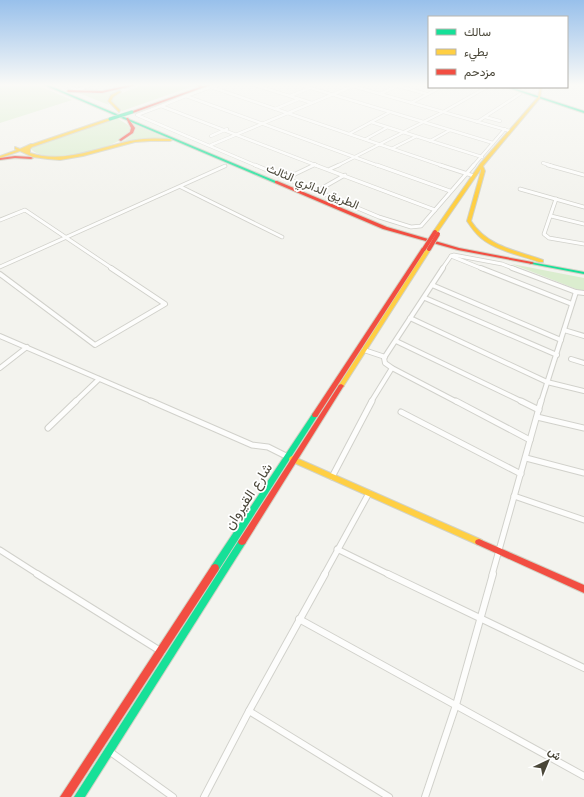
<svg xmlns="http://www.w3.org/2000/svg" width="584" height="797" viewBox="0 0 584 797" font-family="Poppins,Vazirmatn,sans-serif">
<rect width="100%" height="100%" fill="#f3f3ee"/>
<g fill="#dbedcf">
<path d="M0 85H37L72 100 0 123Z"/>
<path d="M143 85H192L193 86 122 111 116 107 111 100 114 96Z"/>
<path d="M119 91 108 98 107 101 109 105 79 93 99 94Z"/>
<path d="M117 118 128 125 131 130C125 147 46 167 31 149L35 146Z"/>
<path d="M133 124 168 139 145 138 120 143C127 139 133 136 136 128Z"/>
<path d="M512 264 584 278V292Z"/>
</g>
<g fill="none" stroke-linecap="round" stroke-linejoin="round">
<defs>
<g id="street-far4">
<path d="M65 85 77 90 91 85"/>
<path d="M218 85 211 87 443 166"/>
<path d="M254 85 312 103"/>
<path d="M301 85 493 143"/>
<path d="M349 85 510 131"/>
<path d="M398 86 427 94"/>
<path d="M211 87 186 96 379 166"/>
<path d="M77 90 91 92"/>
<path d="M380 94 399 85"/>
<path d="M186 96 161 106 318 166"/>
<path d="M290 96 310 88"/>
<path d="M411 103 441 87"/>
<path d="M161 106 137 115 257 166"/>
<path d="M275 109 299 99"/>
<path d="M485 117 500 121"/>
<path d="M371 122 482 157"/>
<path d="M477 122 520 94"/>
<path d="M349 134 390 112"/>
<path d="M211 136 227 129"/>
<path d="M366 139 386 128"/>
<path d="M430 141 450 130"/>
<path d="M211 145 353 86"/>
<path d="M393 148 415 137"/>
<path d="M543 163 552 166"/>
<path d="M312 166 315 164"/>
<path d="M337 166 443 112 487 87"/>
<path d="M473 166 505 129"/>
</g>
<g id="street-far3">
<path d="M255 165 379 217 411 227 421 226 474 165"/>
<path d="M315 165 435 210"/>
<path d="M377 165 450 191"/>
<path d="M440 165 474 176"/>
<path d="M548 165 584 175"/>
<path d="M330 169 339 165"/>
<path d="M287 178 314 165"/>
<path d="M181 187 282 237"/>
<path d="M520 189 584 207"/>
<path d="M317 191 345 175"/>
<path d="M556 199 544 234 549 238 584 244"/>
<path d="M551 216 584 224"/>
<path d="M0 220 25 210 113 269"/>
<path d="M451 256 483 269"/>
<path d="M0 267 225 166"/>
<path d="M442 269 451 256 454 255 502 264 515 269"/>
</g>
<g id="street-far2">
<path d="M443 268 384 358 385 363 392 368 457 402"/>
<path d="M481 268 572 304"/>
<path d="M512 268 576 292 584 293"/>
<path d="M0 274 95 345 165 304 111 268"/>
<path d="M432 285 561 340"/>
<path d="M425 298 557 355"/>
<path d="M410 318 547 382 584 391"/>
<path d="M564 330 584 336"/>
<path d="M0 336 153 402"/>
<path d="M396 341 523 402"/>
<path d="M364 350 385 357"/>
<path d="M571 359 584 363"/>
<path d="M0 368 27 347"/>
<path d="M75 402 99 379"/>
<path d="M371 402 392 368"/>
<path d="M541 402 576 292"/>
</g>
<g id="street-far1">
<path d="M151 401 252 445 268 447 288 457"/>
<path d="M456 401 530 440"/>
<path d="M521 401 539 410"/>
<path d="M401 412 521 474"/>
<path d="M537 417 584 428"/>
<path d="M48 428 76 401"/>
<path d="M526 458 584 473"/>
<path d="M332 477 372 401"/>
<path d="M514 496 584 520"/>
<path d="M337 549 390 575"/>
<path d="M0 550 39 575"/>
<path d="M324 575 369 493"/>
<path d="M492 575 541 401"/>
</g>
<g id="street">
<path d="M37 574 162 652"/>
<path d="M388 574 584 668"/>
<path d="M299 619 584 776"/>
<path d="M249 711 389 797"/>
<path d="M109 751 173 797"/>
<path d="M204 797 249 711 325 574"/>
<path d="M425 797 456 705 493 574"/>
</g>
<g id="fast">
<path d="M44 85H48L278 182 275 183Z"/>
<path d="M506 87H510L584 111V113Z"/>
<path d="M530 262 584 272V274L532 264H530Z"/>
<path d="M313 413H317L318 415 218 571 215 572 212 571 211 568 212 565Z"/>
<path d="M242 539 245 540 246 542 245 544 85 797H74L239 540Z"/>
</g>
<g id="slow">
<path d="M540 87H542L540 98 483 166 485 171 471 221C488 247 515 250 543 260V262H539C520 255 497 251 481 238 475 233 471 227 467 221L481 171V169L437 233H433V232L480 164 538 97Z"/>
<path d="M119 91 121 92 113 97 111 101 120 110 119 112 108 101 111 95Z"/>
<path d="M110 118H111V120L32 147 30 149V153C64 164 97 148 130 141 143 138 157 138 170 139L172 140 170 141H150L135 142 83 156 60 160 48 159 33 157 20 151 0 158V156L17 150 15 149V147L20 149 31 144H33Z"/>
<path d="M427 248H431V249L343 387H339L338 386 339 385Z"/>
<path d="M292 456 482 540 483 542 482 544 479 545 476 544 290 461 289 459 290 457Z"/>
</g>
<g id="jam">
<path d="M130 85H136L102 93 68 92 67 91 68 90 102 91Z"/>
<path d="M196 85 203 86 210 85 133 113 130 112 200 87Z"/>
<path d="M126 118H128L135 128 133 133 121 141 119 140 120 139 130 132 131 128Z"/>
<path d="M15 156 31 157 33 158 31 159 15 158 0 160V158Z"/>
<path d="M275 181H277L387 227 459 248 532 262 534 263 532 264 458 250 383 229 275 183Z"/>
<path d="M422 248H426V249L317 417H313L312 415 313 413Z"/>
<path d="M341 384 343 385 344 386 343 387 245 544 242 545 239 544 238 542 239 540 339 385Z"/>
<path d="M479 539 584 585V593L476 544 475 542 476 540Z"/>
<path d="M215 564 218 565 219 568 218 571 71 797H60L212 565Z"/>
</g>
</defs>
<use href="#street-far4" stroke="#d1d1cb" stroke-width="3.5"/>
<use href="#street-far3" stroke="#d1d1cb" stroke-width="4.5"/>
<use href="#street-far2" stroke="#d1d1cb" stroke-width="6"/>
<use href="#street-far1" stroke="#d1d1cb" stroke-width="7"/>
<use href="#street" stroke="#d1d1cb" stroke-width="8"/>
<use href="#fast" stroke="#d2d2c5" stroke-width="2"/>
<use href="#slow" stroke="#d2d2c5" stroke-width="2"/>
<use href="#jam" stroke="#d2d2c5" stroke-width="2"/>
<use href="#street-far4" stroke="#fdfdfc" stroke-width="2.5"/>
<use href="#street-far3" stroke="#fdfdfc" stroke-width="3"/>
<use href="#street-far2" stroke="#fdfdfc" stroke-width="4"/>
<use href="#street-far1" stroke="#fdfdfc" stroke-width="5"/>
<use href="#street" stroke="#fdfdfc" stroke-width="6"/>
<use href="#fast" fill="#16e098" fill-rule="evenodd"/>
<use href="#slow" fill="#ffcf43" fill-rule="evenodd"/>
<use href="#jam" fill="#f24e42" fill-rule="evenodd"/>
<defs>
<path id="fast-bridge" d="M110 119 132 112"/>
<g id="jam-bridge">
<path d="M424 249 435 232"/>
<path d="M429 249 438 234"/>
</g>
</defs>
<use href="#fast-bridge" stroke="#d2d2c5" stroke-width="4" stroke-linecap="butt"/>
<use href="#jam-bridge" stroke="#d2d2c5" stroke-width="5.5" stroke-linecap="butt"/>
<use href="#fast-bridge" stroke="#16e098" stroke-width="3"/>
<use href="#jam-bridge" stroke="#f24e42" stroke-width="4"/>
</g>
<linearGradient id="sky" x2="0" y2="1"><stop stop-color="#98c0eb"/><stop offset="0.43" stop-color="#fafaf7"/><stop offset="1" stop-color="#fafaf7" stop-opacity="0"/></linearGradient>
<rect width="584" height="197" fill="url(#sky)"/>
<g text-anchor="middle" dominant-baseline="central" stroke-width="3.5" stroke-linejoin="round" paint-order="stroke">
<g font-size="12" fill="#4a4739" stroke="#fff">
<text transform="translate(313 186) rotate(23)">الطريق الدائري الثالث</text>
</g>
<g font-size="14" fill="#4a4739" stroke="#fff">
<text transform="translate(248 496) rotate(-57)">شارع القيروان</text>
</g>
</g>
<rect x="428" y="16" width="140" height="72" fill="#ffffff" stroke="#b7b5b0"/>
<rect x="436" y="29" width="20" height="6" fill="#16e098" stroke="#b7b5b0"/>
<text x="464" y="36" font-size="12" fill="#4a4739">سالك</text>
<rect x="436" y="49" width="20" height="6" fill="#ffcf43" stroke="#b7b5b0"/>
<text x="464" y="56" font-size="12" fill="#4a4739">بطيء</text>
<rect x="436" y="69" width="20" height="6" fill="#f24e42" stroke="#b7b5b0"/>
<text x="464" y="76" font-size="12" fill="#4a4739">مزدحم</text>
<g transform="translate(548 761) rotate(44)" stroke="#ffffff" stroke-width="3" paint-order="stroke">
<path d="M0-3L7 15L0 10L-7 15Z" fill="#4a4739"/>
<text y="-6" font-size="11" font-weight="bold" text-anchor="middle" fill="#4a4739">ش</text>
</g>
</svg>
